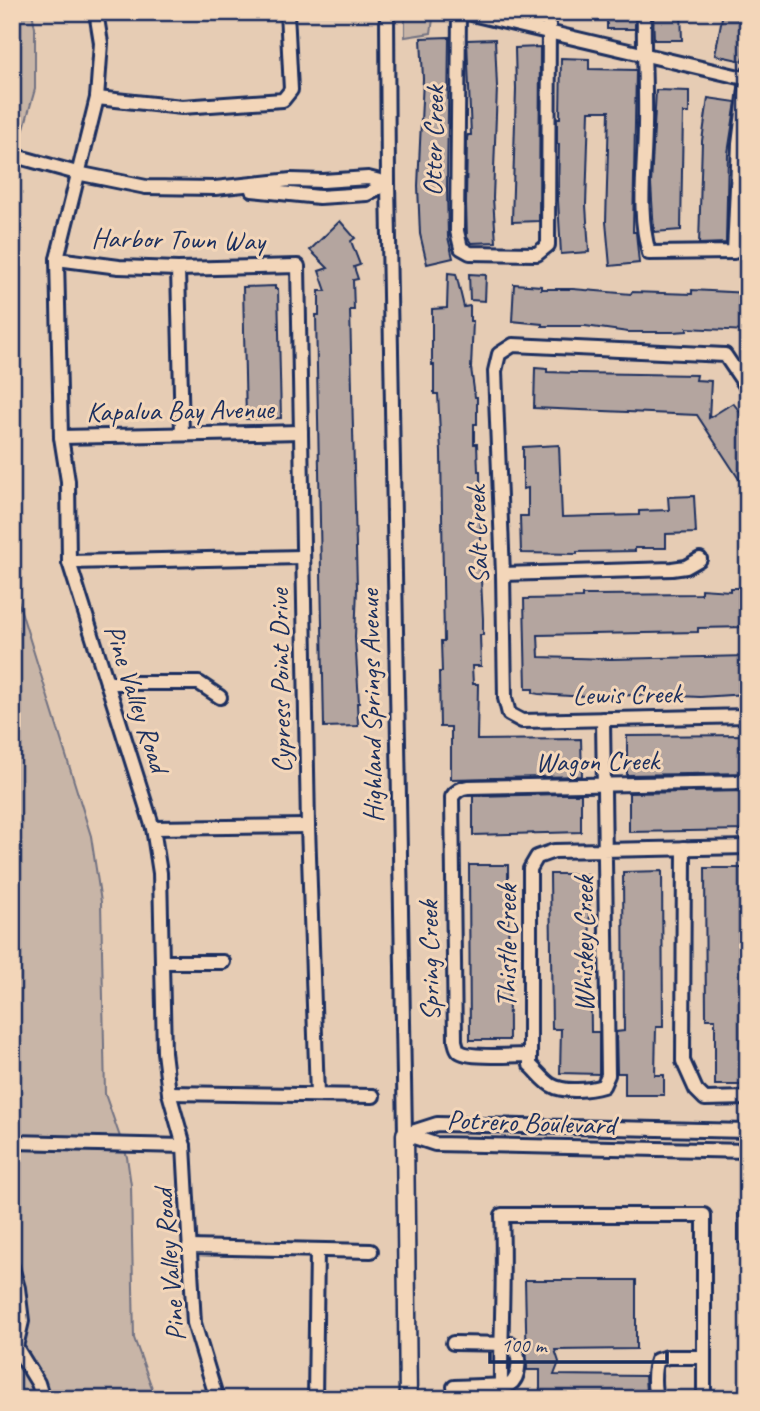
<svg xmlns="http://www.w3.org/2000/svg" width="760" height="1411" viewBox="0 0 760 1411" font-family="Caveat,sans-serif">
<rect width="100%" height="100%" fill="#e6ccb4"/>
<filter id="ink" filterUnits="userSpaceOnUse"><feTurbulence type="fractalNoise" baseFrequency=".0143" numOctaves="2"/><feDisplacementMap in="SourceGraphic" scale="14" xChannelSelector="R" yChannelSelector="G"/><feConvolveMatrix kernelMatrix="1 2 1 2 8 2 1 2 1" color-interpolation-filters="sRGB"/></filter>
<g filter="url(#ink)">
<g fill="#c8b5a7" stroke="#727282" stroke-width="2">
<path d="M12 12H32L35 28V89L19 146 12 182Z"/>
<path d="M405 12H434L431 33 405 37Z"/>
<path d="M12 582 91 836 101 902 105 1094 127 1157 131 1185 134 1338 156 1399H12Z"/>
</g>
<g fill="#b4a59f" stroke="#1b2f5e" stroke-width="2">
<rect x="607" y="12" width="28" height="17"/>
<path d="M653 12H681L682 40H654Z"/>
<path d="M723 12 748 18V38L743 61 715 55Z"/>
<path d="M449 37 447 187 448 237 453 258 427 264 420 234 418 186 423 79 421 38Z"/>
<path d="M495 39 497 87 493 198 496 242 471 243 467 237 466 204 467 138 468 135H471L467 40Z"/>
<path d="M540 47 539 221 512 222 516 89 515 48Z"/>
<path d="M561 58 589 59V69L636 70 633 232H636L639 263 610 266 606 222 609 111H589L586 205 589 252 561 254 558 200 559 144H557V118H560Z"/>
<path d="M656 90 689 91V113H683L681 230 654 232 651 184Z"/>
<path d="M708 98 736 102 728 153 726 243 699 244 702 141Z"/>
<path d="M340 221 355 238 351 241 360 265 354 267 358 279 353 280 354 310H350L357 588 355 637 359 703H357L358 726 324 727 316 315H319V291H326L319 271 328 268 310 250Z"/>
<path d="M448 273 456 274 464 307 470 306V321H473L471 368 475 397H477V424H474V444H477L478 471H480L481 540H479L483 619V635H480L481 666H472L473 684H478L477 740 581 739 582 776 451 779V727H440L439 672H442L441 641H444L441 452 438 394H434V365H432V309L447 308Z"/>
<path d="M469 274 486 275 485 301 470 300Z"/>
<path d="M514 284 541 286V289H573L631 294 632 292 692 294V290L748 293 747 331 687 328V331L673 332H628L585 326H542V324L512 321Z"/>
<path d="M275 286V289H278L281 418 246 419 243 287Z"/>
<path d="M535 368 547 369V372L578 373 697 375 696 380 711 381 709 418 733 403 748 422V493L697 415 534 408Z"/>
<path d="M559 445 562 517 639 515V511L669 510 668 497 694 496 696 533 666 534V548H635V551L577 552V554L521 553 520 516H528V488L523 489V447Z"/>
<path d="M730 588H748V627L698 628V632L538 635 539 657 611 659 748 656V689H746V694L700 697 657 695 570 696 539 694 533 693V689H526L524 599 582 598V595H595L701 594V589L730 591Z"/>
<path d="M748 735V773L627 775V736Z"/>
<path d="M748 791V830L629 832V793Z"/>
<path d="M562 794H581V832L473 835V796Z"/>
<path d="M469 865H508L509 1040H470Z"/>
<path d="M705 868H744L748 1085H715V1019H706Z"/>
<path d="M662 871 663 1027H656L655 1075H664V1095H625V1073H617L616 1032 624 1031 623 872Z"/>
<path d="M550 874H589L591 1032H599V1074L560 1073 561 1029H552Z"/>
<path d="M738 1212H748V1242L738 1243Z"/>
<path d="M525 1280H636V1349L555 1350 559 1362 554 1375 645 1376 646 1392H624V1399H540V1370H527Z"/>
</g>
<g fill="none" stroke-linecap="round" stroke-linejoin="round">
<defs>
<g id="minor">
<path d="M96 12 101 43 97 98 57 259 61 437 68 481 69 562 153 828 160 873 164 1052 169 1093 184 1146 194 1323 217 1399"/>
<path d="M387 12 388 183 405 1134"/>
<path d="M459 12 457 231 461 248 470 253 537 254 548 245 549 12"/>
<path d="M463 12 748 79"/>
<path d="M644 12C643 50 646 87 645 125 645 168 637 211 649 253L734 252 739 144 748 73"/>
<path d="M97 98 182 107 283 100 291 90 287 12"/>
<path d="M12 155 77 173 146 187 215 188 291 180 323 181 368 178 388 183"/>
<path d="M252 190 319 197 367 194 388 183"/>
<path d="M57 259 119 267 178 269 298 266 308 826 317 1095"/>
<path d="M178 269 182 433"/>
<path d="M748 389 725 355 513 345 499 354 495 371 503 574 505 698 509 714 522 721 748 716"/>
<path d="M61 437 301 432"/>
<path d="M69 562 302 557"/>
<path d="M503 574 672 569 686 567 700 559"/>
<path d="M107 683H199L220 697"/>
<path d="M603 719 608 1075 603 1086C590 1090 564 1093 551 1085 543 1080 537 1071 530 1065V869L537 857 554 851 748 847"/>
<path d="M153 828 308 826"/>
<path d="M684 848 683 1061 696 1090 705 1099 748 1098"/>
<path d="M164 962H223"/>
<path d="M530 1055C517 1055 468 1059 459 1051 456 1048 456 1044 455 1041L452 797C456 791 460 788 468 787L748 782"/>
<path d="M169 1093 373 1096"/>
<path d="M405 1134 435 1144 748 1151"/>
<path d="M406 1134 437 1124 748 1131"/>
<path d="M12 1142 184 1146"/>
<path d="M189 1247 371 1251"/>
<path d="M12 1267 18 1288 22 1321 16 1347 38 1383 42 1396"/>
<path d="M453 1343 512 1344C521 1354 521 1377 509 1385L454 1387"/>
<path d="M315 1399 317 1250"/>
<path d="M501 1399C500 1337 505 1276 502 1215H704V1399"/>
<path d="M657 1399C653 1389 653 1370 657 1360L668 1357H704"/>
</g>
<path id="major" d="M405 1134 408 1399"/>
</defs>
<use href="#minor" stroke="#1b2f5e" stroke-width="18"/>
<use href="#major" stroke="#1b2f5e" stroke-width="21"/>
<use href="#minor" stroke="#f3d6b9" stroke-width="12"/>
<use href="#major" stroke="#f3d6b9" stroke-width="16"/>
</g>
</g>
<g text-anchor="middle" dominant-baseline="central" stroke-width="6" stroke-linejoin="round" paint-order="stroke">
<g font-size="28" fill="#1b2f5e" stroke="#f3d6b9">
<text transform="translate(433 141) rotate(-89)">Otter Creek</text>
<text transform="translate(178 239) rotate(1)">Harbor Town Way</text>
<text transform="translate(180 410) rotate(-1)">Kapalua Bay Avenue</text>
<text transform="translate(477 535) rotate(-92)">Salt Creek</text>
<text transform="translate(280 681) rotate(-91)">Cypress Point Drive</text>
<text transform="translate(627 694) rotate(-1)">Lewis Creek</text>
<text transform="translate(137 698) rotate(72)">Pine Valley Road</text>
<text transform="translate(371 706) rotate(-91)">Highland Springs Avenue</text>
<text transform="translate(597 761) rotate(-1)">Wagon Creek</text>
<text transform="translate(583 944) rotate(-90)">Whiskey Creek</text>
<text transform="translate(506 946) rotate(-90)">Thistle Creek</text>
<text transform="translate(429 961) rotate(-91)">Spring Creek</text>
<text transform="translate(531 1122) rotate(2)">Potrero Boulevard</text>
<text transform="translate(169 1265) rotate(-95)">Pine Valley Road</text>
</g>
</g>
<rect width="760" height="1411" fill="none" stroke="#f3d6b9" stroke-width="42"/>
<rect x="21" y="21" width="718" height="1369" fill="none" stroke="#1b2f5e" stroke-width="2.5" filter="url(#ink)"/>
<path d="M490 1352v10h177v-10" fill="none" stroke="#1b2f5e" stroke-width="3.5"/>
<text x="501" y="1352" font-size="21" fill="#1b2f5e" stroke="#f3d6b9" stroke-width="5" paint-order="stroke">100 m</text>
</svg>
